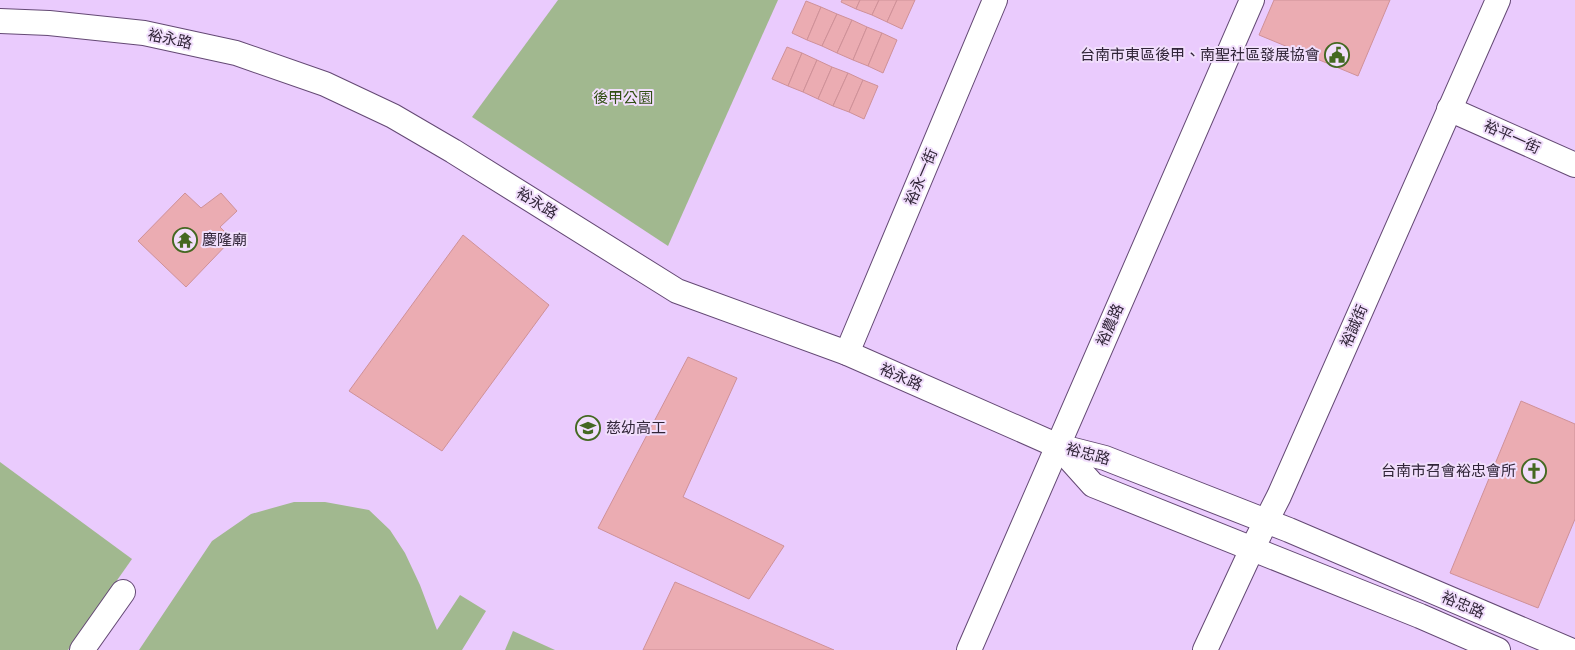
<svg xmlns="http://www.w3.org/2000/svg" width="1575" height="650" viewBox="0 0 1575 650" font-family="Raleway,'Noto Sans TC',sans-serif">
<rect width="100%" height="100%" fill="#eacbfd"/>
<g fill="#a1b88f">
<path d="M558 0H778L668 246 472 117Z"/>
<path d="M0 462 132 559 68 650H0Z"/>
<path d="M294 502H325L369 510 390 530 405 553 420 585 437 630 460 595 486 611 462 650H139L212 541 251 514Z"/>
<path d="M513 631 555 650H505Z"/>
</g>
<g fill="#ebacb2" stroke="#cf9198">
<path d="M842 0H860L856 9 841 2Z"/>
<path d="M860 0H879L872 15 856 9Z"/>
<path d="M879 0H897L887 22 872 15Z"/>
<path d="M897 0H915L902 29 887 22Z"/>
<path d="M1274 0H1390L1358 76 1259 35Z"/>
<path d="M806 1 821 7 807 40 792 33Z"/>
<path d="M821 7 837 14 822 46 807 40Z"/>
<path d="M837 14 852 20 837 53 822 46Z"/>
<path d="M852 20 867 27 853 60 837 53Z"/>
<path d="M867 27 882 33 868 66 853 60Z"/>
<path d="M882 33 897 40 883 73 868 66Z"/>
<path d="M787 47 802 53 788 86 772 79Z"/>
<path d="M802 53 817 60 803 92 788 86Z"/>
<path d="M817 60 832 67 818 99 803 92Z"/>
<path d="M832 67 848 73 833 106 818 99Z"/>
<path d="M848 73 863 80 849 112 833 106Z"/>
<path d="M863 80 878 86 864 119 849 112Z"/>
<path d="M185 193 201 208 221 193 237 211 220 227 232 239 186 287 138 241Z"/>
<path d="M463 235 549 305 442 451 349 391Z"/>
<path d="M688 357 737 378 683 497 784 546 749 599 598 528Z"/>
<path d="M1521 401 1575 424V519L1538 608 1450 573Z"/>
<path d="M675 582 834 650H643Z"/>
</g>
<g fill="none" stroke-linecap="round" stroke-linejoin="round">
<defs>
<g id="minor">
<path d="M0 21 49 23 144 33 236 53 325 84 393 116 453 151 677 291 847 353 1058 446 1105 458 1289 530 1570 650"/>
<path d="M1449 109 1575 165"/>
<path d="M847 353 995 0"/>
<path d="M1058 446 1093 485 1420 616 1498 650"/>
<path d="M82 650 123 592"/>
<path d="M969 650 1252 0"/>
<path d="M1205 650 1252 549 1279 496 1498 0"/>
</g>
</defs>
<use href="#minor" stroke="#644974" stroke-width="26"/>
<use href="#minor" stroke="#fff" stroke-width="24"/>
</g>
<defs>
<symbol id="civic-ring" viewBox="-11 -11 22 22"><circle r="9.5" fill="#f1defc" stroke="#446821" stroke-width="1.5"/><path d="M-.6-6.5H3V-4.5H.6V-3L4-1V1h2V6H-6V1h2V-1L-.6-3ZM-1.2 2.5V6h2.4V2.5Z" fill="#446821"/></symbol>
<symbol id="temple-ring" viewBox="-11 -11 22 22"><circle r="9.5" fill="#f1defc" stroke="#446821" stroke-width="1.5"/><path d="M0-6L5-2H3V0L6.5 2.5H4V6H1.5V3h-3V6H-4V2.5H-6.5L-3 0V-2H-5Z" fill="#446821"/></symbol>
<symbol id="school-ring" viewBox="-11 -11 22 22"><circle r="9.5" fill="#f1defc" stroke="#446821" stroke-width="1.5"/><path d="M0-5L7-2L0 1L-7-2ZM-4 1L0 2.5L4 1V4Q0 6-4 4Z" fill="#446821"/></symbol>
<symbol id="church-ring" viewBox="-11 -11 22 22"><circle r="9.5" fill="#f1defc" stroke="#446821" stroke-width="1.5"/><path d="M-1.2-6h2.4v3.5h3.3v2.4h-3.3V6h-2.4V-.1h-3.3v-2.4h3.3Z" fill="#446821"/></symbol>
</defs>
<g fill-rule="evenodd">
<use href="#civic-ring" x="1323" y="41" width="28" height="28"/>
<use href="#temple-ring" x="171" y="226" width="28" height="28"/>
<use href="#school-ring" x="574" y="414" width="28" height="28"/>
<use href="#church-ring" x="1520" y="457" width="28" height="28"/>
</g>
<g text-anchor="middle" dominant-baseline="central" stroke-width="4" stroke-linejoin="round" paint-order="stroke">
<g font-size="15" fill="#312538" stroke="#f1defc">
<text transform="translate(170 39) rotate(12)">裕永路</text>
<text transform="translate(1512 137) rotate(24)">裕平一街</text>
<text transform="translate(921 177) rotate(-67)">裕永一街</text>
<text transform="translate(537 203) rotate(32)">裕永路</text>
<text transform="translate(1110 325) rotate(-66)">裕農路</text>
<text transform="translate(1354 326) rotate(-66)">裕誠街</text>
<text transform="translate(901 377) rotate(24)">裕永路</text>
<text transform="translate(1088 454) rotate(15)">裕忠路</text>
<text transform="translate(1463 605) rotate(23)">裕忠路</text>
</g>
<g font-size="15" fill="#312538" stroke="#f1defc" text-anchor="end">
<text x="1320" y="55">台南市東區後甲、南聖社區發展協會</text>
<text x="202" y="240" text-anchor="start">慶隆廟</text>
<text x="606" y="428" text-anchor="start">慈幼高工</text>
<text x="1516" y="471">台南市召會裕忠會所</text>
</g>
<g font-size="15" fill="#314f13" stroke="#f1defc">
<text x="623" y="98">後甲公園</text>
</g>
</g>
</svg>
